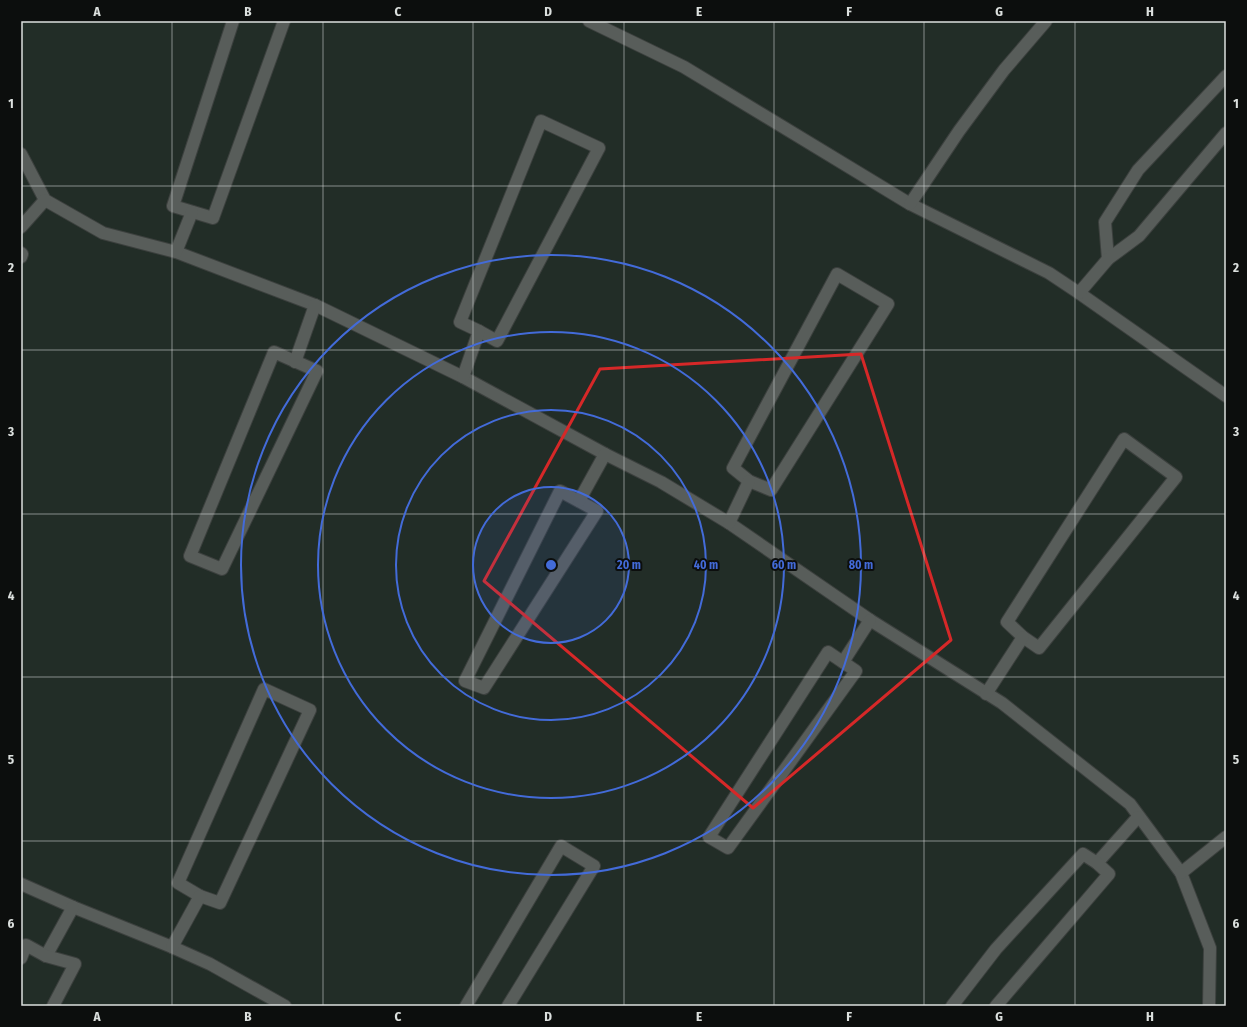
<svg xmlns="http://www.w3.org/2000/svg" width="1247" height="1027" viewBox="0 0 1247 1027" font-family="'Fira Sans Condensed',sans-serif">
<rect width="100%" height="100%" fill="#212523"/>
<rect fill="#222d27" x="21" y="21" width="1205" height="985"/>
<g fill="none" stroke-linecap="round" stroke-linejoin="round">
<defs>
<g id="minor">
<path d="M233 21 173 206 213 218 284 21"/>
<path d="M589 21 684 67 910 204 1049 273 1079 293 1226 396"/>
<path d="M541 121 599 148 497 341 479 331 460 322Z"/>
<path d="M21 154 45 200 103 233 176 252 315 305 463 377 605 454 661 482 729 523 870 620 1002 703 1130 804 1181 873 1210 948 1209 1006"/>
<path d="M910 204 959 131 1004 70 1046 21"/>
<path d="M21 227 45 200"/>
<path d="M176 252 192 212"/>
<path d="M21 253 22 254 21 257"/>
<path d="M1108 259 1105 222 1138 170 1226 76"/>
<path d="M837 274 888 304 771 490 749 481 733 468Z"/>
<path d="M1079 293 1108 259 1139 236 1226 133"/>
<path d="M274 352 317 371 222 569 190 556Z"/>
<path d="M295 362 315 305"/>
<path d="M463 377 479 331"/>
<path d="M1124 439 1176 477 1039 648 1023 637 1007 622Z"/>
<path d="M560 491 597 511 484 688 465 681Z"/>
<path d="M579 501 605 454"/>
<path d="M729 523 749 481"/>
<path d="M828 652 856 671 728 848 709 837Z"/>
<path d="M843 662 870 620"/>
<path d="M264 689 310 710 220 903 200 896 178 883Z"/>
<path d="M986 694 1023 637"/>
<path d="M1097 863 1138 817"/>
<path d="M1181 873 1226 837"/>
<path d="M21 884 73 907 172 947 210 964 285 1006"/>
<path d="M172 947 200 896"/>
<path d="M46 956 73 907"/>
<path d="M21 958 26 945 46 956 75 964 53 1006"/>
<path d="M466 1006 561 846 594 866 508 1006"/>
<path d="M952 1006 996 949 1083 854 1097 863 1109 874 996 1006"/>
</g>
</defs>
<use href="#minor" stroke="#3c403e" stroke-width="14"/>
<use href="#minor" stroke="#585d5a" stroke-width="12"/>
</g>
<path fill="none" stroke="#d62828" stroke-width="3" stroke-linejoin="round" d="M861 354 951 640 753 808 484 581 600 369Z"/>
<path fill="none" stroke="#dce0de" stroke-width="1" stroke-opacity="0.55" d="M172 21V1006M323 21V1006M473 21V1006M624 21V1006M774 21V1006M924 21V1006M1075 21V1006M21 186H1226M21 350H1226M21 514H1226M21 677H1226M21 841H1226"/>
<circle cx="551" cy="565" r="78" fill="#436bd9" fill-opacity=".12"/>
<g fill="none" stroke="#436bd9" stroke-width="2">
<circle cx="551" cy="565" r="78"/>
<circle cx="551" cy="565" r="155"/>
<circle cx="551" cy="565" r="233"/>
<circle cx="551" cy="565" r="310"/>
</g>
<circle cx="551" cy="565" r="6" fill="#436bd9" stroke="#0c0e0d" stroke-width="2"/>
<g font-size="12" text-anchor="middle" font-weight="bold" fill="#436bd9" stroke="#0c0e0d" stroke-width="4" stroke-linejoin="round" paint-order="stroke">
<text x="629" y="569">20 m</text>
<text x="706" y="569">40 m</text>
<text x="784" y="569">60 m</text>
<text x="861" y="569">80 m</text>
</g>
<rect width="1247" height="1027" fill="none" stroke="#0c0e0d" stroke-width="44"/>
<rect x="22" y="22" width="1203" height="983" fill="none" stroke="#dce0de" stroke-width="1.5"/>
<g font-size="13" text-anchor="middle" font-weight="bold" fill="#dce0de">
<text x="97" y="16">A</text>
<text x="248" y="16">B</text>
<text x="398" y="16">C</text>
<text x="548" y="16">D</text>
<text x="699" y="16">E</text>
<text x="849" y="16">F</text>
<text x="999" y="16">G</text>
<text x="1150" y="16">H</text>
<text x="11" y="108">1</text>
<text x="1236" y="108">1</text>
<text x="11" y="272">2</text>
<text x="1236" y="272">2</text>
<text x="11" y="436">3</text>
<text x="1236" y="436">3</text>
<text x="11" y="600">4</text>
<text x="1236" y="600">4</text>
<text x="11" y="764">5</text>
<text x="1236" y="764">5</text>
<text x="11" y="928">6</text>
<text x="1236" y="928">6</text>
<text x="97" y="1021">A</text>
<text x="248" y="1021">B</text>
<text x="398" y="1021">C</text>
<text x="548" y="1021">D</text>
<text x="699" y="1021">E</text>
<text x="849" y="1021">F</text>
<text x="999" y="1021">G</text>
<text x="1150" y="1021">H</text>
</g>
</svg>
